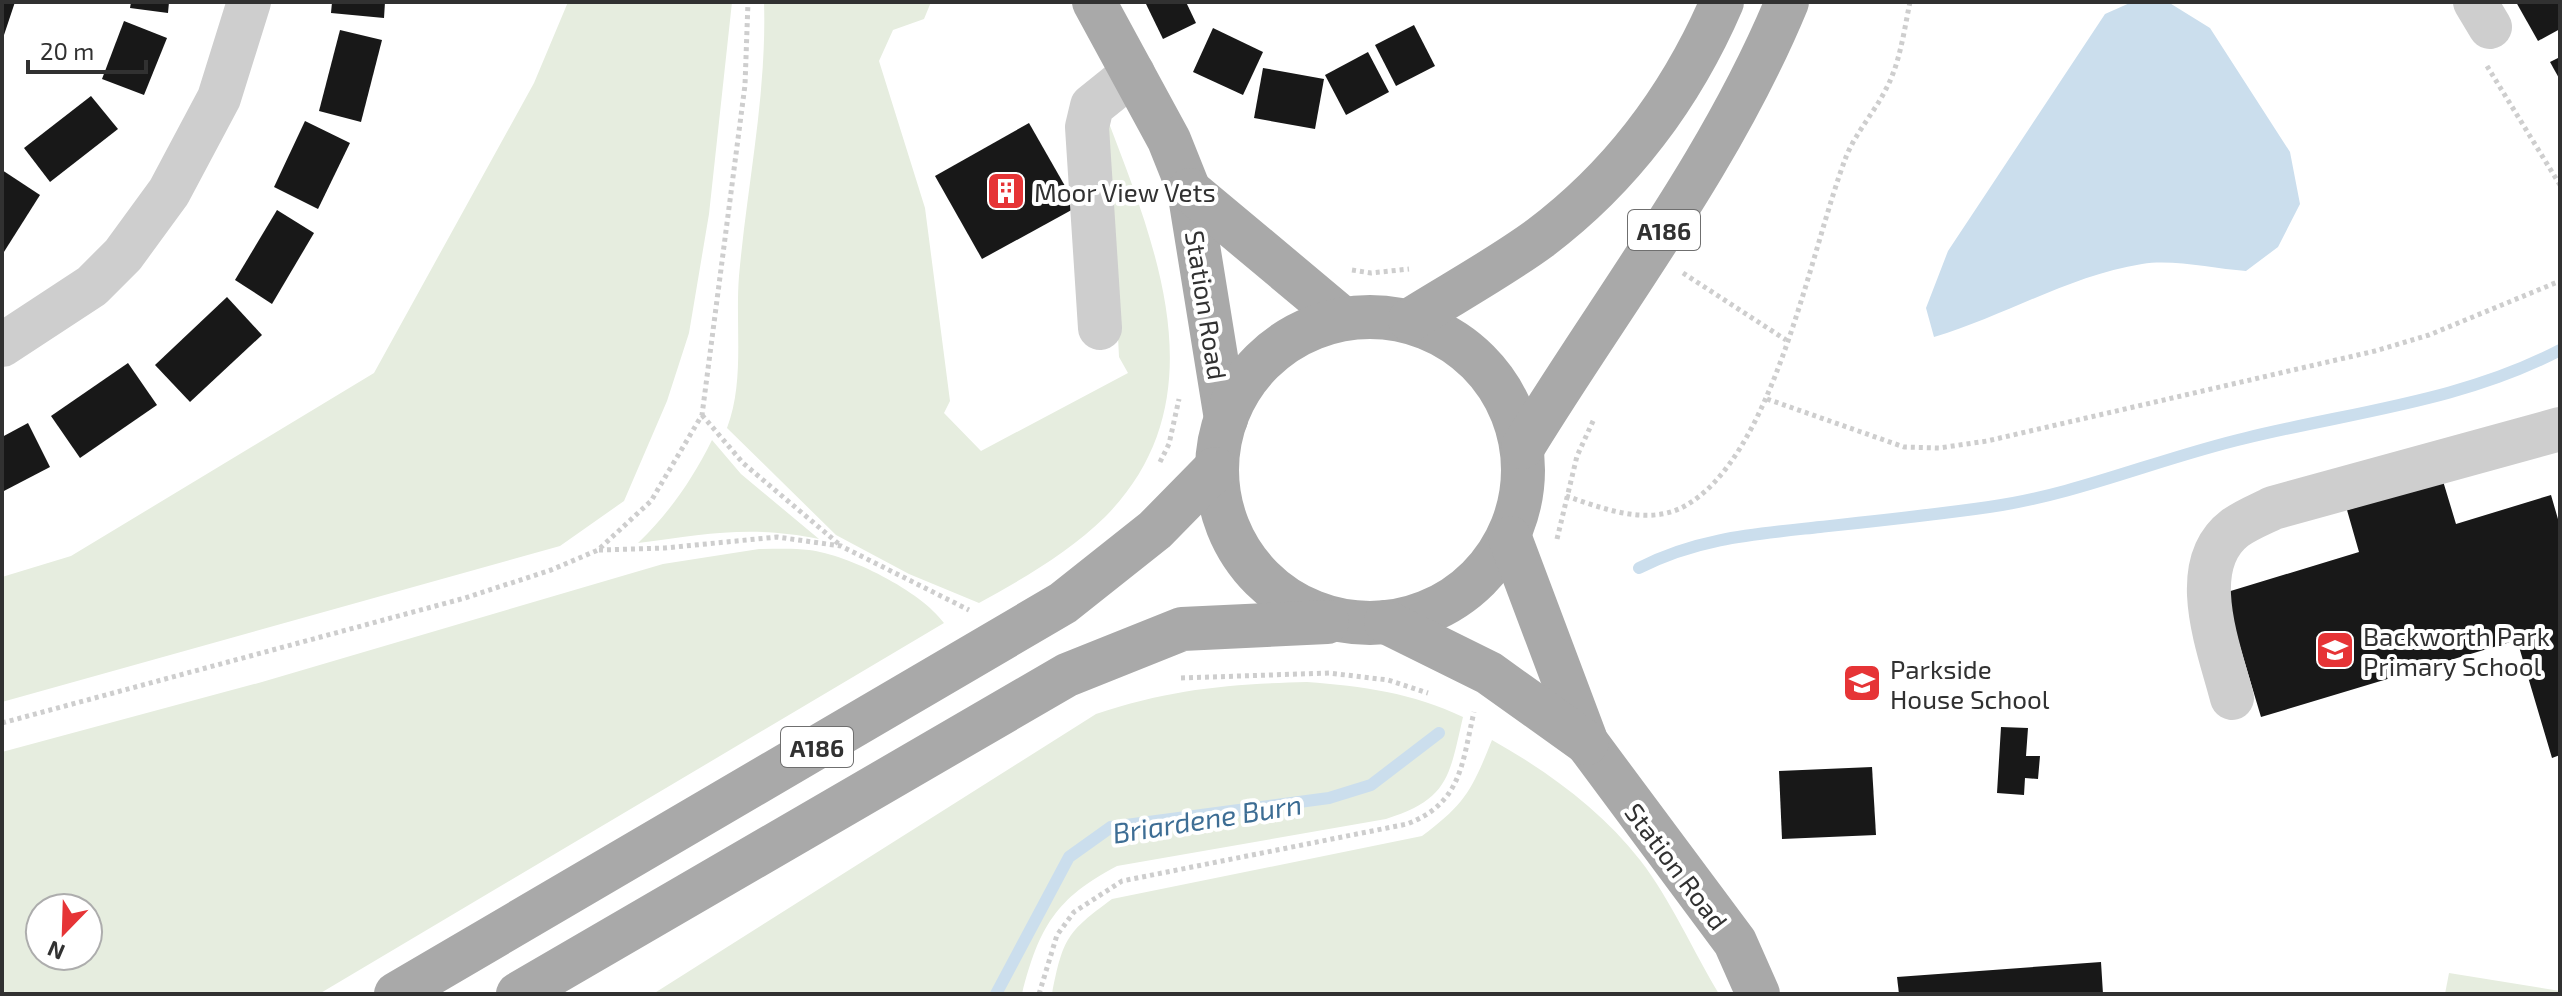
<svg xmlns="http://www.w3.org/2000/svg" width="2562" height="996" viewBox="0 0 2562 996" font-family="'Exo 2',sans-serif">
<rect width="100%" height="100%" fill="#fff"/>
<g fill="#e6eddf" fill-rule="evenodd">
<path d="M568 2H732L709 214 689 333 667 401 624 501 560 546 2 702V577L71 556 374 373 534 83Z"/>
<path d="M764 2H931L924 19 893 30 879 61 925 208 950 401 944 413 981 451 1128 373 1119 357 1107 118C1157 249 1220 401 1105 517 1069 552 1023 579 979 603L909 574 836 535 727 428C745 381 735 326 739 276 747 186 767 94 764 2Z"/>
<path d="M712 440 741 474 819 539C751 525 706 534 638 543 670 512 692 480 712 440Z"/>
<path d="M759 549C775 549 793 548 809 550 849 555 921 591 944 623L319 994H2V752L262 682 663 564ZM40 908H88V956H40Z"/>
<path d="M1307 682C1362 686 1413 693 1463 717 1449 777 1449 799 1386 819L1117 866C1056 898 1039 927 1022 994H653L1096 714C1171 689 1229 684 1307 682Z"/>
<path d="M1492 740C1547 771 1601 810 1640 860 1671 900 1693 951 1719 994H1052C1063 938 1067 932 1112 899L1422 836C1465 804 1472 790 1492 740Z"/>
<path d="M2449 973 2560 991V994H2445Z"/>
</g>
<path fill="#cbdeed" d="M2132 2H2168L2210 28 2290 152 2300 204 2278 247 2246 271C2214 269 2174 259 2142 264 2068 276 2005 316 1934 337L1926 308 1948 251 2105 14Z"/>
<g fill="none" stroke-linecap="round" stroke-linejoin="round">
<g stroke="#cbdeed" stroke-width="12">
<path d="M1639 568C1697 538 1755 534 1820 527 1876 521 1933 515 1989 507 2076 495 2160 458 2246 438 2352 412 2463 401 2560 350"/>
<path d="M996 994 1069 857 1111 827 1329 798 1371 785 1439 733"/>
</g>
</g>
<g fill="#181818">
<path d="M2 2H15L3 38H2Z"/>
<path d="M131 2H169L168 13 130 8Z"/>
<path d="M332 2H385L384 18 331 13Z"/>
<path d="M1150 2H1186L1196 23 1163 39 1146 4Z"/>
<path d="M2516 2H2560V29L2538 41Z"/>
<path d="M124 21 167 38 144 95 102 79Z"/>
<path d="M1414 25 1435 66 1396 86 1375 45Z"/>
<path d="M1213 28 1263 52 1243 95 1193 72Z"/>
<path d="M340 30 382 40 361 122 319 111Z"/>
<path d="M1368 52 1389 92 1346 115 1325 75Z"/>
<path d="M2560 57V80L2550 62Z"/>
<path d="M1263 68 1324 79 1315 129 1254 118Z"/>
<path d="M91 96 118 129 50 182 24 148Z"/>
<path d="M305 121 350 143 318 209 274 187Z"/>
<path d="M1029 123 1077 207 982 259 935 176Z"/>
<path d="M2 170 40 195 2 255Z"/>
<path d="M277 210 314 233 272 304 235 280Z"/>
<path d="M227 297 262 335 190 402 155 365Z"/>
<path d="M128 363 157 405 80 458 51 416Z"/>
<path d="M28 423 50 467 2 492V437Z"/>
<path d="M2443 481 2456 524 2551 495 2560 526V755L2552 758 2517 640 2261 717 2224 593 2359 552 2347 510Z"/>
<path d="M2001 727 2028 728 2026 756H2040L2038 779 2025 778 2024 795 1997 793Z"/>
<path d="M1872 767 1876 835 1782 839 1779 771Z"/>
<path d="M2101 962 2103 994H1899L1897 977Z"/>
</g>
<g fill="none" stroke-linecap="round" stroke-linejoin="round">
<g stroke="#cecece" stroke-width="5" stroke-dasharray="4 4" stroke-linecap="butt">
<path d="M2487 66 2560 185"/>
<path d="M1352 270 1371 273 1409 269"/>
<path d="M1683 273 1786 340"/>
<path d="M1767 399 1904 447 1939 448 1987 441 2375 351 2429 335 2560 281"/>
<path d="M702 415 743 463 840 545"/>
<path d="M1160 462 1169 444 1179 399"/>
<path d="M1566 496C1602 508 1646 526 1683 507 1774 459 1810 251 1846 157 1856 132 1874 113 1886 89 1900 63 1904 31 1910 2"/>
<path d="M1557 539 1577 456 1594 419"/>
<path d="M599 550 665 548 777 537 841 546 969 610"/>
<path d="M1181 678 1329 673 1388 680 1428 693"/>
<path d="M2 723 465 598 551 570 598 550 651 501 702 415 745 85 748 2"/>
<path d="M1039 994 1057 935 1074 912 1122 881 1407 824C1462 803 1462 763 1474 712"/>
</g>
<g stroke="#cecece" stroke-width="44">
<path d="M2475 2 2490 27"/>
<path d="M1100 328 1087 127 1092 106 1133 73"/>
<path d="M2 345 92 286 123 255 169 192 219 98 249 2"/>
<path d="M2232 698C2220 650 2185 566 2235 528 2246 520 2261 514 2273 508L2560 429"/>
</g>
<g stroke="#a9a9a9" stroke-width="44">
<path d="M1094 2 1169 140 1189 190 1226 419"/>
<path d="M1189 190 1342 318"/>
<circle cx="1370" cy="470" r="153"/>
<path d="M1410 320C1453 293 1499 268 1540 238 1621 177 1682 95 1722 2"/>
<path d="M1523 447C1613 300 1721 162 1787 2"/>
<path d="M1510 538 1587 743 1735 942 1758 994"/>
<path d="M1386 622 1489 673 1587 743"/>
<path d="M396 994 1063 603 1155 530 1215 469"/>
<path d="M518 994 1067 675 1182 629 1327 622"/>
</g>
</g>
<defs>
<symbol id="building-square" viewBox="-11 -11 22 22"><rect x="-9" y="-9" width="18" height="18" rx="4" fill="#e63436" stroke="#fff"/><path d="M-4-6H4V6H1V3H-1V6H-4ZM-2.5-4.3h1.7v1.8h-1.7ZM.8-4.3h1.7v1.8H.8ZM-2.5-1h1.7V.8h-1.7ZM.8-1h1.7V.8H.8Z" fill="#fff"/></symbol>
<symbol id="school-square" viewBox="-11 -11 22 22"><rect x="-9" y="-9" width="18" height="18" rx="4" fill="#e63436" stroke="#fff"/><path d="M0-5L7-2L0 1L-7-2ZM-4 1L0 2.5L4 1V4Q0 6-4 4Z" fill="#fff"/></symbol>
</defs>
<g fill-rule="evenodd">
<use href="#building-square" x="984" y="169" width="44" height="44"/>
<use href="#school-square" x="2313" y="628" width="44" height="44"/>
<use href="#school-square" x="1840" y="661" width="44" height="44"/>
</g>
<g text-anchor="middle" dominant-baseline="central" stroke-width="8" stroke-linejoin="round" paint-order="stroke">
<g fill="#fff" stroke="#6f6f6f" stroke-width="2">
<rect x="1628" y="210" width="72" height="40" rx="6"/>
<rect x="781" y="727" width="72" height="40" rx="6"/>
</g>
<g font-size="24" font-weight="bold" fill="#313131">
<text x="1664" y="230">A186</text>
<text x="817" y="747">A186</text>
</g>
<g font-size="26" fill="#313131" stroke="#fff" text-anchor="start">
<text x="1034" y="191">Moor View Vets</text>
<text x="2363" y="635">Backworth Park<tspan x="2363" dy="30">Primary School</tspan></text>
<text x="1890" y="668">Parkside<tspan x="1890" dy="30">House School</tspan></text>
</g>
<g font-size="26" fill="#313131" stroke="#fff">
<text transform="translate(1207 305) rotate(81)">Station Road</text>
<text transform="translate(1677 866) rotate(53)">Station Road</text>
</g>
<g font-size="28" font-style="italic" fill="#3d6d94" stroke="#fff">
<text transform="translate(1207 818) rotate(-9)">Briardene Burn</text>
</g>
</g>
<rect width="2562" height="996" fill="none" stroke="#313131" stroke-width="8"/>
<g transform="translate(64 932) rotate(203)"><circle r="38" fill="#ffffff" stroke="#adadad" stroke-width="2"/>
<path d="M0-6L14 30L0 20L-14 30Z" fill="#e63436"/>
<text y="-12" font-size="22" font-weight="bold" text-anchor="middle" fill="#313131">N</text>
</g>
<path d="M28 60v12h118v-12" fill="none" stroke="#313131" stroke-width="4"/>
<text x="40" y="60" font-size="24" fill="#313131" stroke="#ffffff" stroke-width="6" paint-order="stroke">20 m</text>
</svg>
